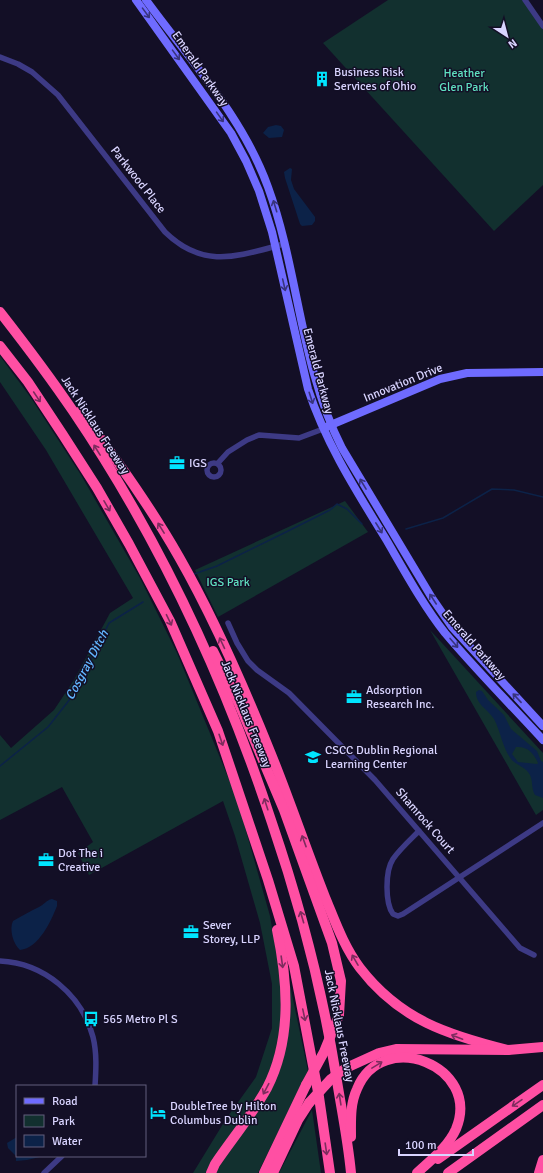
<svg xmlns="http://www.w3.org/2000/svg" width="543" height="1173" viewBox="0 0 543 1173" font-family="Signika,sans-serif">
<rect width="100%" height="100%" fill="#130f26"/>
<g fill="#12302f">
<path d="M388 0H525L543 26V185L494 231 323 43Z"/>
<path d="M0 356 31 398 81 475 140 578 177 653 237 799 270 916 281 980 282 1027 269 1076 208 1173H193L226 1119 256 1077 272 1028V984L260 923 235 836 223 801 89 875 78 853 93 842 62 787 0 820V735L11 748 54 710 74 680 110 613 133 598 46 450 0 382Z"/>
<path d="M345 501 368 532 218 617 195 570Z"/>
<path d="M430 630 543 753V810L536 815Z"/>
<path d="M290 985 308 1071 258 1173H215L273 1083Z"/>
<path d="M312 1110 321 1173H279Z"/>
</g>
<g fill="#0c2248" fill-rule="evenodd">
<path d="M276 125 281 126 284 130 282 137 269 138 263 133 268 127Z"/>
<path d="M290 168 292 169 291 180 294 189 315 217V221L312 225 302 226 300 224 285 178 284 172Z"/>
<path d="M479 690 482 691 488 700 504 715 511 729 537 751 541 761 543 762V798L535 795C531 788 533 781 530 775 526 767 516 765 511 759 502 747 501 732 494 719 488 709 476 705 476 692ZM516 747C527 746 534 753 538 763L537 764 518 762 512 754Z"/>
<path d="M52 899 57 901V906C51 921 39 948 20 950 13 944 9 929 13 921 22 916 30 911 39 907 44 905 46 900 52 899Z"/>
<path d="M17 1137V1156H44L27 1160 16 1161V1156L8 1148 7 1143Z"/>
</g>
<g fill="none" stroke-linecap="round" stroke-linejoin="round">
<g stroke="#0c2248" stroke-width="1.5">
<path d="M406 529 443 518 492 489 514 490 543 497"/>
<path d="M194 574 217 566 286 532 330 510 337 504 347 509 362 524"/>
<path d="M0 766 48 727 74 694 109 623 143 602"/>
</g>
<g stroke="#3d3a85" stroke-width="5.5">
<path d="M525 0 543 26"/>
<path d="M0 57 18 64 32 72 58 95 165 232C204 270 238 256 284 244"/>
<circle cx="214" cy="470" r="7"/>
<path d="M218 463 228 452 247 440 259 435 299 438 323 429"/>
<path d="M228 623 237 643 248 661 257 670 289 693 375 780 520 948 534 955"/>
<path d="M419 831C410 840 400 849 393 859 385 871 385 903 393 914L398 916 403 914 543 823"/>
<path d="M0 961C44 963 82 995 93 1037 97 1053 96 1070 95 1086"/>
<path d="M44 1173 62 1156"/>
</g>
<g stroke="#6f6bff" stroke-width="8">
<path d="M136 0 231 133 246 161 259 191 272 232 308 389C326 444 357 492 387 541 405 572 423 605 445 633 476 670 511 705 543 740"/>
<path d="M146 0C189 59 243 117 268 187 299 272 300 366 342 448L432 598 452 627 543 726"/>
<path d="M326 427 440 379 467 373 543 372"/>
</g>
<g stroke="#ff4fa3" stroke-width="10">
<path d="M0 312C25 344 50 377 73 411 159 538 224 677 272 823 300 905 322 989 336 1075 341 1107 348 1140 351 1173"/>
<path d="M0 346 28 382 63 435 97 488 129 544 170 621 218 731 268 880 294 966 319 1097 330 1173"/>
<path d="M80 411C115 457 150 506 179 557 215 620 244 687 271 754 290 801 306 849 325 897 335 921 344 947 360 968 400 1020 448 1035 508 1050"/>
<path d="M213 651 239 704 284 810 332 943 341 981 339 1015"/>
<path d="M346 1068 379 1053 396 1049 508 1050 543 1047"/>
<path d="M351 1137C351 1120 350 1104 357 1089 382 1027 482 1066 456 1129 448 1147 431 1160 417 1173"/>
<path d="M438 1159 543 1085"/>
<path d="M211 1173 215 1164C232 1139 252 1115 267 1088 292 1039 288 983 277 930"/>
<path d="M264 1173 306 1085"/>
<path d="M273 1173 298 1120 309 1103"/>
<path d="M448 1173 543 1105"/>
<path d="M539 1173 543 1160"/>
</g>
<g stroke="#ff4fa3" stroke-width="10">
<path d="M306 1085 324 1052 339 1015"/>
<path d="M309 1103 331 1079 346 1068"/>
</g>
</g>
<defs><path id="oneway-shaft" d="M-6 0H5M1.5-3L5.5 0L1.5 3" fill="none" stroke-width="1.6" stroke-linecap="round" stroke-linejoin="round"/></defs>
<g stroke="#38347d">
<use href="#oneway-shaft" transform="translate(146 13) rotate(54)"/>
<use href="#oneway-shaft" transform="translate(176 55) rotate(54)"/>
<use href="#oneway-shaft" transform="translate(220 117) rotate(55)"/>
<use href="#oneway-shaft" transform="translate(275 206) rotate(-107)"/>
<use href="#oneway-shaft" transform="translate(284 285) rotate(77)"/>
<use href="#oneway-shaft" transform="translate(311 398) rotate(72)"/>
<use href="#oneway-shaft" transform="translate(363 484) rotate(-121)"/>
<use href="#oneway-shaft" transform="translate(379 528) rotate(58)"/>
<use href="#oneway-shaft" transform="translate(433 599) rotate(-123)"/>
<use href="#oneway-shaft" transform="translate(454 643) rotate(49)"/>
<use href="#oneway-shaft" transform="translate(517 698) rotate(-133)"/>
</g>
<g stroke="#7d2c5e">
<use href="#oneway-shaft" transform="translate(37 397) rotate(56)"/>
<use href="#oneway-shaft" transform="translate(97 450) rotate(-122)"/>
<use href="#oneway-shaft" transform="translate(107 506) rotate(60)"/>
<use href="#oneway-shaft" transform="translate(161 528) rotate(-122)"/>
<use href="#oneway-shaft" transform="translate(169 620) rotate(64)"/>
<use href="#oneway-shaft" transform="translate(222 643) rotate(-115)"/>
<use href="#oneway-shaft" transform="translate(221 740) rotate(71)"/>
<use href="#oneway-shaft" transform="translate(266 804) rotate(-108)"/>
<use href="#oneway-shaft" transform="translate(304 841) rotate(-110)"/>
<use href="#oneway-shaft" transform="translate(302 917) rotate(-106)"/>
<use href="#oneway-shaft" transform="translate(355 960) rotate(-120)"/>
<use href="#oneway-shaft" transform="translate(282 962) rotate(82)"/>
<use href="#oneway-shaft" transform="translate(304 1015) rotate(78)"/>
<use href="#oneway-shaft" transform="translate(457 1037) rotate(-159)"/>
<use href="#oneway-shaft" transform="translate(377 1065) rotate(-31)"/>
<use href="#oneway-shaft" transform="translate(266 1089) rotate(118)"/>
<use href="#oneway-shaft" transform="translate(340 1099) rotate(-99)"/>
<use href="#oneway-shaft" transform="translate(517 1103) rotate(146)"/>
<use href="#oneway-shaft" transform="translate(326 1149) rotate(82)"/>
</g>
<defs>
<symbol id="building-bare" viewBox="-9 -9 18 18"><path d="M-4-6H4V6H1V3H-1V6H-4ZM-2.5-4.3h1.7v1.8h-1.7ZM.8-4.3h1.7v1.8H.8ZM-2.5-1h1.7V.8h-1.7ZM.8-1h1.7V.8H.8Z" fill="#00e5ff" stroke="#130f26" stroke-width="2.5" paint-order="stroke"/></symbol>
<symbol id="office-bare" viewBox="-9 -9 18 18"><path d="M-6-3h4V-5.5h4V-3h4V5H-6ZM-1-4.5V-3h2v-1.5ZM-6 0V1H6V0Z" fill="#00e5ff" stroke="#130f26" stroke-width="2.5" paint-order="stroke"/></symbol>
<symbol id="university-bare" viewBox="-9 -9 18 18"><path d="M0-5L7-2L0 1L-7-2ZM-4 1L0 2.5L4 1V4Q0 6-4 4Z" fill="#00e5ff" stroke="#130f26" stroke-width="2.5" paint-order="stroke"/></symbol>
<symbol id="bus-bare" viewBox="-9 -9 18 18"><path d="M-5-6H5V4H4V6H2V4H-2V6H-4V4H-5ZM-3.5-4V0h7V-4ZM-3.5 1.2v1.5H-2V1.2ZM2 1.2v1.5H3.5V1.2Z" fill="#00e5ff" stroke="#130f26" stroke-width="2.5" paint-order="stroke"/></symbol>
<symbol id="hotel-bare" viewBox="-9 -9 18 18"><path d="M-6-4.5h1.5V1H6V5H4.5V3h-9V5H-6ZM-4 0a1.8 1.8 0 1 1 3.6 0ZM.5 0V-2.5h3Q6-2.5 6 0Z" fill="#00e5ff" stroke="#130f26" stroke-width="2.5" paint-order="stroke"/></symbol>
</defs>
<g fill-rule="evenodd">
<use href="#building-bare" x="311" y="68" width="22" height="22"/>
<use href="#office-bare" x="166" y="452" width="22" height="22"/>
<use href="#office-bare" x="343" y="686" width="22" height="22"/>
<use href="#university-bare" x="302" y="746" width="22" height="22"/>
<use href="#office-bare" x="35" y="849" width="22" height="22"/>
<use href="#office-bare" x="180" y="921" width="22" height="22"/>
<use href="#bus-bare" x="80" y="1008" width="22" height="22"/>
<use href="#hotel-bare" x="147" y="1102" width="22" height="22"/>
</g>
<g text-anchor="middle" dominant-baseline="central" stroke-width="3" stroke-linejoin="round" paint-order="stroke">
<g font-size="12" fill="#d9d4ff" stroke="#130f26">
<text transform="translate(200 69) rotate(55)">Emerald Parkway</text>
<text transform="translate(138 180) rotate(52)">Parkwood Place</text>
<text transform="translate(318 371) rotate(75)">Emerald Parkway</text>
<text transform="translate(403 383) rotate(-22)">Innovation Drive</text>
<text transform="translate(95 425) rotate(57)">Jack Nicklaus Freeway</text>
<text transform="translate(474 645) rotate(49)">Emerald Parkway</text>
<text transform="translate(246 714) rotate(68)">Jack Nicklaus Freeway</text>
<text transform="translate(425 821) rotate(49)">Shamrock Court</text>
<text transform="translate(339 1026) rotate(79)">Jack Nicklaus Freeway</text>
</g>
<g font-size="12" fill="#d9d4ff" stroke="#130f26" text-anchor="start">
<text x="334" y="72">Business Risk<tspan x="334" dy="14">Services of Ohio</tspan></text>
<text x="189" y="463">IGS</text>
<text x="366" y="690">Adsorption<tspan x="366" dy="14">Research Inc.</tspan></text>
<text x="325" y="750">CSCC Dublin Regional<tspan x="325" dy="14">Learning Center</tspan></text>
<text x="58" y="853">Dot The i<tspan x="58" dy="14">Creative</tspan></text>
<text x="203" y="925">Sever<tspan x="203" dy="14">Storey, LLP</tspan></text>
<text x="103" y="1019">565 Metro Pl S</text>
<text x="170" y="1106">DoubleTree by Hilton<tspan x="170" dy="14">Columbus Dublin</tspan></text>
</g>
<g font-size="12" fill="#5fe0c0" stroke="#130f26">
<text x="464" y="73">Heather<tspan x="464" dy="14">Glen Park</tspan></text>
<text x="228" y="582">IGS Park</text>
</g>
<g font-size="13" font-style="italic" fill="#62b6ff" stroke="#130f26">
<text transform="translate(87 665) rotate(-62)">Cosgray Ditch</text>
</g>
</g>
<rect x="16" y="1085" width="130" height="72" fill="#130f26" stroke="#625e7d"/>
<rect x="24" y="1098" width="20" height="6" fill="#6f6bff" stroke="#625e7d"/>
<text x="52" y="1105" font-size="12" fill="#d9d4ff">Road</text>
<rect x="24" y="1115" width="20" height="12" fill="#12302f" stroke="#625e7d"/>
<text x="52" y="1125" font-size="12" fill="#d9d4ff">Park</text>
<rect x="24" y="1135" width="20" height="12" fill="#0c2248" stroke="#625e7d"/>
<text x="52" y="1145" font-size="12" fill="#d9d4ff">Water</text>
<g transform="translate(507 36) rotate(144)" stroke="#130f26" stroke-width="3" paint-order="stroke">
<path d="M0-3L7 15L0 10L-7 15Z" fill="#d9d4ff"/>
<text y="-6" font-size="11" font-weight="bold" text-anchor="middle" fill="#d9d4ff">N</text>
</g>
<path d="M399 1149v6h74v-6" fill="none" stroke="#d9d4ff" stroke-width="2"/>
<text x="405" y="1149" font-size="12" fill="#d9d4ff" stroke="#130f26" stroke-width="3" paint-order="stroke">100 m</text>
</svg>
